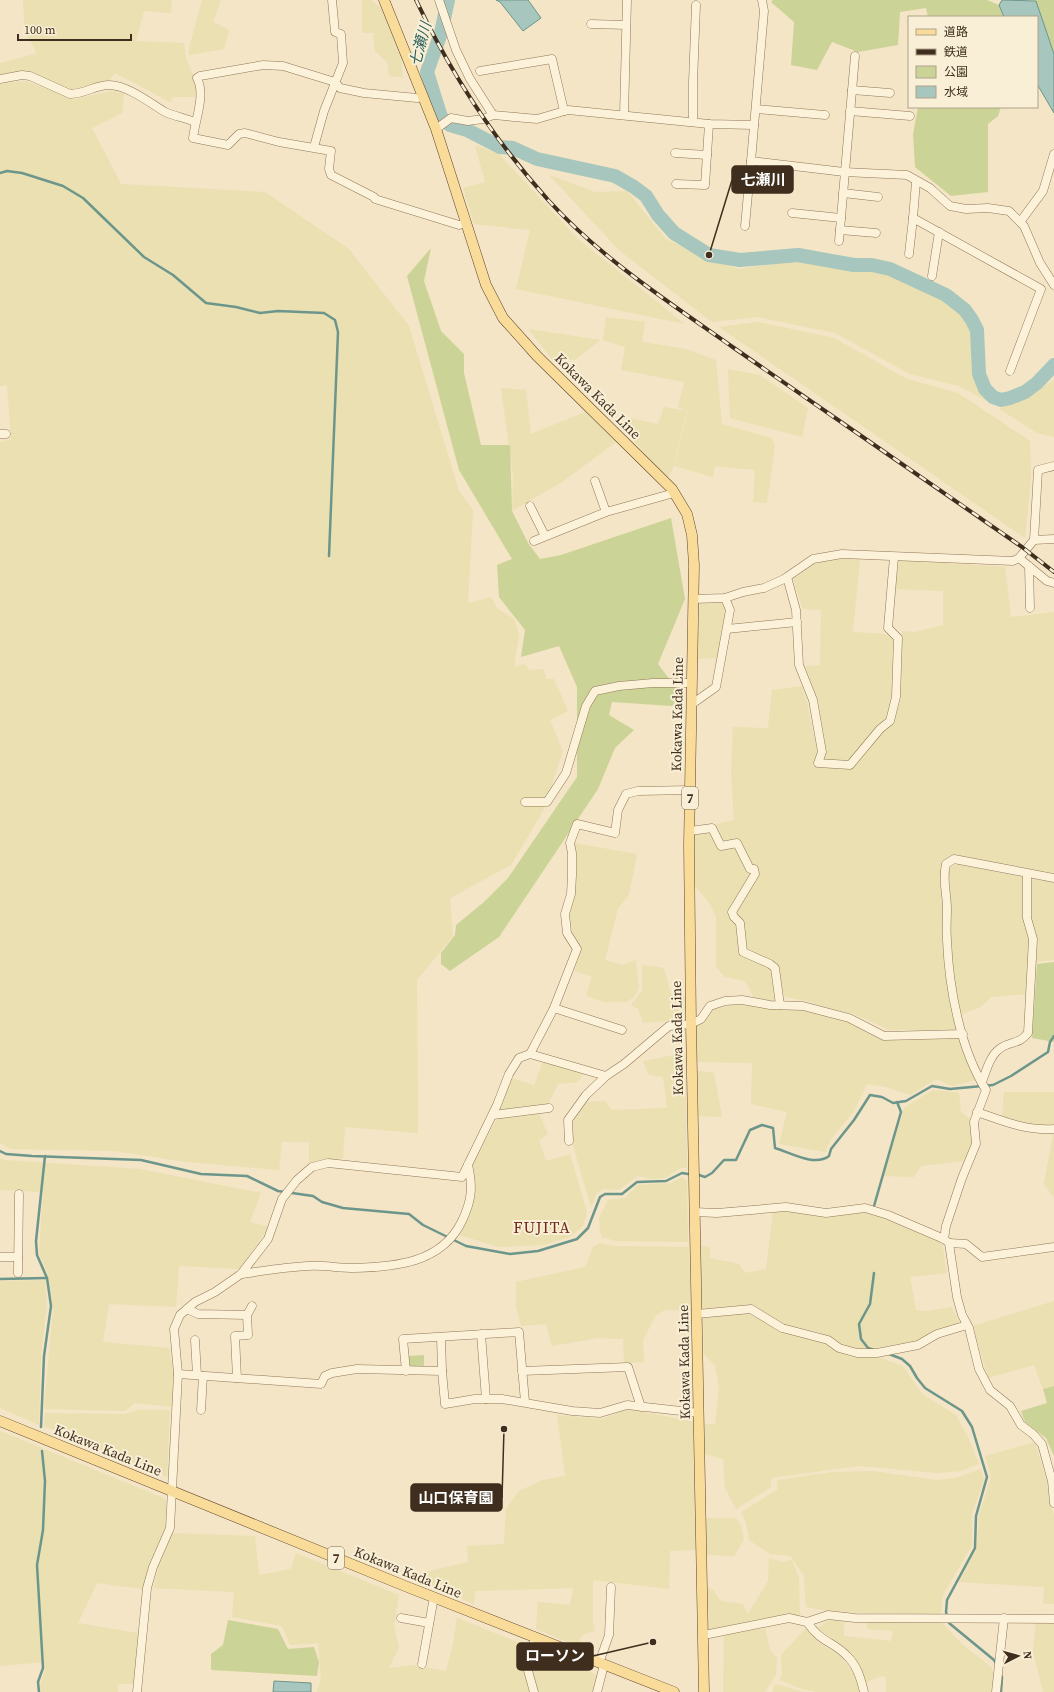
<svg xmlns="http://www.w3.org/2000/svg" width="1054" height="1692" viewBox="0 0 1054 1692" font-family="'Source Serif 4','Noto Sans JP',serif">
<rect width="100%" height="100%" fill="#f3e5c5"/>
<g fill="#eae0b1">
<path d="M23 0H172L171 13 144 11 136 41 184 43 186 59 198 85 197 97H173L170 102 115 73 109 81 71 92 31 74 0 76V63L37 53 25 32Z"/>
<path d="M202 0H221L213 22 229 30 224 49 189 55V48Z"/>
<path d="M362 0H371L382 9 401 54 403 77 389 76 387 62 375 51 373 33H362Z"/>
<path d="M25 81 75 99 116 90 124 94 122 113 92 128 121 184 265 192 349 249 409 326 459 491 473 510 468 603 491 597 497 608 514 619 519 635 514 667 525 664 529 670 543 669 547 679H554L568 711 550 720 563 751 543 811 511 865 450 898 453 936 417 980 418 1133 345 1127 343 1158 309 1164V1142H282L279 1170 186 1162 115 1151 11 1149 0 1143V442L11 439 7 385 0 386V84Z"/>
<path d="M475 145 499 154 579 240 685 324 516 289 530 230 474 224 463 188 485 182Z"/>
<path d="M549 175 595 192 627 191 666 239 712 261 739 269 799 260 850 269H873L945 298 963 312 970 324 974 339 975 373 987 401 959 386 910 374 835 333 757 317 712 322 620 251Z"/>
<path d="M606 317 645 322 642 342 686 349 716 360 722 424 771 438 775 445 767 503 753 502 755 470 715 466 713 477 674 466 688 411 678 407 684 382 621 370 625 347 603 340Z"/>
<path d="M758 322 834 338 907 379 958 393 1030 441 1031 478 1025 538 719 327Z"/>
<path d="M528 329 600 340 575 360 552 359Z"/>
<path d="M728 369 760 375 808 408 802 437 730 418Z"/>
<path d="M1054 380V437L1037 433 999 409 1026 397Z"/>
<path d="M501 388 526 390 531 434 585 412 616 442 562 482 512 511 513 476Z"/>
<path d="M664 407 687 411 673 468 667 479 625 431 630 418 658 424Z"/>
<path d="M839 559H860L853 632 887 634 894 641 892 696 888 717 877 726 849 762 823 760 826 749 818 700 805 666 820 665 821 610 803 609 793 579 815 563Z"/>
<path d="M899 560 1005 567 1011 617 1054 612V873L953 856 945 860 940 875 943 906 942 939 949 995 959 1031 889 1030 852 1013 830 1009 807 1001 785 997 781 988 777 963 747 951 737 916 736 910 759 876 756 866H751L739 841 722 843 713 825 734 820 731 773 733 727 768 728 772 690 802 686 807 702 817 751 814 766 851 768 883 731 893 724 901 698 902 631 915 632 943 625V591L895 589Z"/>
<path d="M700 602H722L726 609 727 618 717 658 697 659Z"/>
<path d="M710 833 716 846 721 850 735 846 746 871 753 873 728 916 738 927V952L774 970 775 1001 754 998 745 981 725 977 716 967V917L710 904 693 884 694 834Z"/>
<path d="M574 843 637 854 629 895 618 908 605 960 622 965 636 960 639 988 634 997 626 1002H605L586 996 592 977 575 971 580 948 569 923 577 864Z"/>
<path d="M958 864 1023 877 1024 917 1030 940 1029 994 991 997 981 1007 962 1014 954 994 950 941 951 899 948 876 951 867Z"/>
<path d="M1031 879 1054 882V960L1035 962 1031 916Z"/>
<path d="M642 965 664 968 671 994 685 997 684 1016 666 1021 643 1023 638 1009 631 1005 642 991Z"/>
<path d="M741 1003 769 1009H801L847 1020 883 1039 961 1037 976 1080 952 1086 936 1079 910 1095 886 1087 867 1084 854 1111 831 1139 825 1152 779 1144 787 1112 751 1104 752 1063 696 1062 695 1026 704 1022 714 1009Z"/>
<path d="M685 1053 687 1168H681L665 1178 652 1179 638 1176 619 1190 603 1189 597 1193 591 1207 572 1142 571 1126 585 1102 605 1101 612 1110 667 1108 663 1077 649 1075 643 1061Z"/>
<path d="M543 1062 584 1074 577 1082 558 1084 547 1106 499 1112 511 1078 534 1085Z"/>
<path d="M696 1070 714 1073 722 1117 697 1116Z"/>
<path d="M933 1090 959 1093 961 1112 971 1120 972 1142 964 1161 921 1166 914 1177 884 1176 904 1108Z"/>
<path d="M1004 1092H1054V1124L1034 1126 1002 1116Z"/>
<path d="M539 1114 548 1134 539 1140 546 1161 570 1154 587 1212 583 1226 570 1237 543 1245 498 1247 460 1235 471 1212 476 1190 472 1164 497 1119Z"/>
<path d="M1053 1134H1054V1198L1044 1184Z"/>
<path d="M0 1158 5 1160 140 1169 261 1193 250 1222 269 1227 240 1269 179 1266 176 1307 109 1304 103 1342 169 1348 173 1369V1407L135 1403 125 1411 44 1409 53 1308 49 1278 39 1253 43 1192 0 1190Z"/>
<path d="M682 1177 687 1181 688 1242 616 1241 602 1237 600 1232 599 1218 608 1200 625 1198 638 1185 672 1183Z"/>
<path d="M790 1210 827 1218 865 1210 942 1242 947 1273 910 1277 916 1310 927 1311 952 1307 959 1323 915 1341 862 1350 850 1349 818 1332 795 1328 767 1318 752 1305 702 1309 701 1246 710 1247V1258L739 1264 745 1273 766 1269 773 1212Z"/>
<path d="M600 1243 613 1246 689 1247 691 1311 665 1310 656 1315 643 1340 644 1362 624 1363 623 1339 598 1338 552 1346 546 1324 521 1326 516 1306V1282L585 1267 593 1247Z"/>
<path d="M45 1280 47 1305 41 1354 39 1425 0 1408V1281Z"/>
<path d="M1054 1301V1386L1043 1389 1034 1365 988 1378 973 1326Z"/>
<path d="M751 1312 828 1344 850 1357 875 1356 903 1366 922 1394 956 1415 970 1441 979 1464 961 1471 938 1473 859 1466 771 1478V1487L736 1509 725 1488 723 1459 705 1454V1424H715L719 1388 715 1365 704 1354 703 1316Z"/>
<path d="M628 1409 695 1422 697 1550 670 1551 669 1589 593 1580V1623L595 1631 584 1634 580 1639V1647L536 1629 538 1602 570 1605 573 1588 475 1591 474 1604 408 1576 468 1562 467 1546 504 1544 506 1509 519 1491 543 1480 565 1476 557 1415 602 1419Z"/>
<path d="M137 1410H170L167 1477 44 1426 45 1413 126 1414Z"/>
<path d="M0 1431 166 1499V1526L149 1565 143 1589 97 1583 78 1623 138 1633 134 1684H118V1692H41L40 1685 45 1671 44 1662 0 1666Z"/>
<path d="M1035 1442 1047 1482 1049 1502 1054 1514V1604H1043L1044 1587 959 1582 977 1546 979 1516 991 1477 985 1456Z"/>
<path d="M981 1469 984 1480 972 1514V1545L943 1595 941 1614 874 1613 828 1611 806 1607 804 1576 791 1556 770 1554 749 1540 746 1522 741 1512 778 1489 777 1480 833 1472 873 1471 937 1480 956 1478Z"/>
<path d="M705 1518H736L741 1525 744 1540 734 1556 706 1555Z"/>
<path d="M172 1533 255 1536 259 1575 291 1569 296 1553 399 1595 394 1626 399 1647 389 1668 413 1665 446 1671 453 1644 457 1618 530 1647V1692H317L321 1679 318 1643 290 1645 282 1626 232 1617 234 1592 154 1588 159 1562Z"/>
<path d="M769 1558 782 1562 792 1560 799 1578 800 1617 789 1616 709 1630 707 1587 713 1590 721 1601 743 1604 748 1614 768 1581Z"/>
<path d="M900 1619 942 1623 961 1643 992 1668 994 1678 993 1692H886V1677L881 1676 865 1683 859 1664 847 1651 818 1628 829 1620 844 1621V1636L891 1641 893 1631 868 1629 866 1620Z"/>
<path d="M1036 1622H1054V1692H1043L1033 1651Z"/>
<path d="M807 1627 818 1642 841 1657 858 1679 859 1692H817L802 1689 780 1680 782 1673 781 1655Z"/>
<path d="M765 1628 770 1650 777 1658 776 1674 765 1692H723L724 1635Z"/>
<path d="M534 1649 597 1675 594 1692H536L530 1667Z"/>
<path d="M776 1684 803 1692H772Z"/>
</g>
<g fill="#ccd397">
<path d="M773 0H987L999 5 1004 17H928L926 8 900 12 898 45 858 52 832 42 817 70 791 65 794 22 771 2Z"/>
<path d="M1035 0H1054V54Z"/>
<path d="M918 107H1001L998 116 988 124V192L951 196 915 167 913 134Z"/>
<path d="M431 248 424 281 441 331 464 354V373L481 445H510L512 511 528 543 540 559 561 555 671 518 685 599 658 664 682 696 672 706 612 702 609 715 634 730 615 748 598 789 499 937 450 971 441 964V953L455 935 456 925 484 902 508 878 577 777V687L559 646 521 657 525 630 499 597 497 565 512 559 459 470 407 276Z"/>
<path d="M1054 962V1042L1032 1038 1037 964Z"/>
<path d="M424 1355V1369H407L408 1356Z"/>
<path d="M1054 1386V1456L1046 1438 1025 1422 1021 1411 1047 1403 1043 1389Z"/>
<path d="M228 1620 278 1629 288 1649 314 1647 319 1662 317 1676 211 1670V1654L223 1645Z"/>
</g>
<g fill="#a7c6bd" stroke="#6c968b">
<path d="M496 0H528L541 18 523 31 500 2Z"/>
<path d="M1002 0 1036 1 1054 54V113L1037 84V17H1004L999 5Z"/>
<path d="M274 1681 311 1683V1692H273Z"/>
</g>
<g fill="none" stroke-linecap="round" stroke-linejoin="round">
<g stroke="#6c968b" stroke-width="2.5">
<path d="M0 173 7 171 22 173 63 186 83 198 144 257 173 275 206 303 236 307 260 313 278 311 324 313 335 320 338 332 329 556"/>
<path d="M0 1151 6 1154 32 1156 141 1160 201 1174 247 1176 278 1191 313 1196 322 1202 343 1208 409 1214 423 1225 466 1246 510 1254 538 1251 577 1239 588 1228 600 1197 605 1194H622L637 1182 666 1181 682 1173 688 1174"/>
<path d="M699 1175 705 1177 712 1173 724 1160H736L750 1130 762 1125 773 1128 775 1148C791 1153 815 1167 829 1156L831 1149 854 1120 870 1095 882 1097 893 1103 906 1101 932 1086 950 1089 993 1085 1011 1076 1048 1052 1050 1042 1054 1036"/>
<path d="M874 1206 901 1112 897 1102"/>
<path d="M874 1273 870 1304 859 1324 861 1339 868 1348 874 1350"/>
<path d="M0 1279 47 1278"/>
<path d="M889 1354 902 1359 910 1366 917 1378 925 1388 962 1411 972 1427 987 1477 976 1516 975 1548 947 1600 946 1612 949 1623 994 1660 997 1665"/>
<path d="M41 1427 44 1356 51 1306 47 1278 37 1255 36 1241 45 1156"/>
<path d="M1000 1673 1002 1677 1001 1692"/>
<path d="M39 1692 38 1682 43 1668 37 1565 43 1530 45 1481 42 1451"/>
</g>
<path stroke="#a7c6bd" stroke-width="14" d="M448 0 441 33 427 72 441 117 450 125 467 130 500 147 513 148 537 159 615 176 634 187 646 196 658 215 674 233 709 255 740 260 798 255 854 265H872L890 269 946 295 965 310 972 320 977 330 979 374 985 389 993 397 1001 400 1010 398 1025 392 1037 383 1054 365"/>
<defs>
<g id="minor">
<path d="M439 0 456 50 470 79 493 115"/>
<path d="M762 0 764 11 751 161 844 172 907 175 930 188 950 206 966 209 988 208 1009 211 1024 226 1040 263 1054 285"/>
<path d="M591 24 626 25"/>
<path d="M480 71 552 59 564 111"/>
<path d="M0 79 22 75 30 76 70 94C84 94 96 85 109 85 127 85 150 103 165 112 174 116 185 118 195 122"/>
<path d="M852 90 890 93"/>
<path d="M423 97 417 98 364 93 340 88 335 82 283 66 263 65 200 76 197 78C206 95 195 120 193 138L228 145 239 134 245 133 279 142 331 151 329 169 331 175 374 197 375 199 459 225 466 223"/>
<path d="M756 109 825 115"/>
<path d="M850 111 910 116"/>
<path d="M624 115 627 0"/>
<path d="M693 122V82L696 5"/>
<path d="M436 129 451 118 468 121 483 119 493 115 537 119 568 110 709 124 754 125"/>
<path d="M314 147 324 111 343 63 341 34 335 32 332 0"/>
<path d="M675 153 707 155"/>
<path d="M916 182 913 218 1041 289 1010 371"/>
<path d="M676 184 705 185 709 124"/>
<path d="M843 193 878 197"/>
<path d="M792 213 841 218"/>
<path d="M1020 222 1043 191 1054 154"/>
<path d="M745 226 751 161"/>
<path d="M840 230 876 233"/>
<path d="M839 241 855 56"/>
<path d="M909 254 913 218"/>
<path d="M932 276 939 232"/>
<path d="M0 434H6"/>
<path d="M595 481 606 512"/>
<path d="M530 506 545 536"/>
<path d="M1034 540 1054 539"/>
<path d="M534 541 606 512 674 493"/>
<path d="M1019 558 1047 581 1054 583"/>
<path d="M1029 566 1030 608"/>
<path d="M787 577 796 610 799 665 813 700 822 752 818 763 850 765 880 729 890 721 896 697 898 638 888 628 894 557"/>
<path d="M693 599 725 598 743 592 764 588 784 579 813 559 842 554 1013 561 1019 558 1034 540 1038 470 1054 466"/>
<path d="M727 629 797 622"/>
<path d="M692 704 716 687 730 610 725 598"/>
<path d="M525 802H547L566 773 586 706 595 691 619 686 653 683H692"/>
<path d="M690 831 712 828 721 846 737 843 750 869H754L755 874 732 912 734 917 740 923 743 952 770 964 775 968 780 1005"/>
<path d="M554 1008 622 1030"/>
<path d="M530 1054 554 1008 577 949 567 933 565 914 571 894 572 875V853L570 843 577 824 615 833 618 810 626 794 638 791 691 790"/>
<path d="M982 1082C987 1069 990 1053 1004 1046 1015 1041 1020 1043 1028 1033L1033 939 1027 918V874"/>
<path d="M977 1112C1003 1121 1026 1131 1054 1129"/>
<path d="M493 1115 549 1108"/>
<path d="M569 1141 568 1120 586 1095 606 1076"/>
<path d="M694 1212 717 1213 786 1207 826 1213 865 1208 888 1215 944 1239 949 1243 957 1297 962 1315 969 1328 979 1369 990 1390 1010 1406 1021 1425 1033 1434 1042 1444 1052 1481 1054 1503"/>
<path d="M944 1239 946 1226 962 1178 976 1144 974 1122 986 1090C960 1049 949 988 947 940 946 930 947 919 947 909 947 893 942 880 946 864L954 859 1054 878"/>
<path d="M949 1243 966 1244 982 1257 1054 1247"/>
<path d="M0 1257H18"/>
<path d="M18 1273 19 1194"/>
<path d="M241 1274C263 1271 286 1267 308 1266 323 1265 339 1268 354 1268 395 1267 442 1263 462 1221 472 1200 473 1187 468 1165"/>
<path d="M187 1309 198 1314 247 1315"/>
<path d="M697 1314 751 1309 782 1328 828 1340 839 1348 857 1353H877L918 1345 937 1334 967 1325"/>
<path d="M481 1334 486 1399"/>
<path d="M441 1337 442 1371"/>
<path d="M195 1340 197 1375"/>
<path d="M406 1371 403 1339 519 1332 525 1402"/>
<path d="M522 1371 628 1367 641 1407"/>
<path d="M178 1374 321 1384 325 1376 332 1373 357 1369 442 1371 445 1404 475 1399H502L572 1411 600 1413 627 1405 699 1413"/>
<path d="M237 1378 235 1336 248 1335 247 1315 252 1306"/>
<path d="M201 1410 203 1376"/>
<path d="M401 1618 429 1623"/>
<path d="M807 1622C821 1643 833 1641 847 1656 857 1665 861 1679 864 1692"/>
<path d="M704 1635 789 1618 807 1622 828 1615 855 1618 1054 1619"/>
<path d="M599 1663 609 1635 611 1587"/>
<path d="M422 1664 434 1597"/>
<path d="M137 1692 147 1588 153 1567 170 1528 178 1374 174 1329 180 1315 195 1302 215 1292 241 1274 268 1239 282 1199 297 1180 312 1167 328 1163 462 1177 497 1105 509 1074 519 1058 530 1054 606 1076 624 1064 669 1026 691 1024 701 1019 710 1006 725 1001 742 1000 770 1005 803 1006 849 1018 884 1036 963 1034"/>
<path d="M534 1692 527 1667 535 1638"/>
<path d="M597 1692 604 1665"/>
<path d="M996 1692 1004 1618"/>
</g>
<g id="major">
<path d="M384 0 436 129 486 285 503 318 537 356 672 489 687 514 692 535 694 565 689 845 691 1024 704 1692"/>
<path d="M0 1421 405 1586 674 1692"/>
</g>
</defs>
<use href="#minor" stroke="#917658" stroke-width="9"/>
<use href="#major" stroke="#5e442d" stroke-width="11"/>
<use href="#minor" stroke="#fcf2da" stroke-width="8"/>
<use href="#major" stroke="#f9db9a" stroke-width="10"/>
<defs>
<path id="rail" d="M416 0C451 74 494 140 549 201 602 259 670 303 734 348 830 415 926 480 1022 547L1054 572"/>
</defs>
<use href="#rail" stroke="#3f2e1e" stroke-width="4"/>
<use href="#rail" stroke="#f9efd6" stroke-width="2.5" stroke-dasharray="8" stroke-linecap="butt"/>
</g>
<g text-anchor="middle" dominant-baseline="central" stroke-width="4" stroke-linejoin="round" paint-order="stroke">
<g fill="#f9efd6" stroke="#776855" stroke-width="1">
<rect x="682" y="787" width="16" height="22" rx="3"/>
<rect x="328" y="1547" width="16" height="22" rx="3"/>
</g>
<g font-size="13" font-weight="bold" fill="#3f2e1e">
<text x="690" y="798">7</text>
<text x="336" y="1558">7</text>
</g>
<g font-size="14" fill="#3f2e1e" stroke="#f9efd6">
<text transform="translate(598 396) rotate(45)">Kokawa Kada Line</text>
<text transform="translate(677 714) rotate(-89)">Kokawa Kada Line</text>
<text transform="translate(677 1038) rotate(-91)">Kokawa Kada Line</text>
<text transform="translate(684 1362) rotate(-91)">Kokawa Kada Line</text>
<text transform="translate(108 1450) rotate(22)">Kokawa Kada Line</text>
<text transform="translate(408 1572) rotate(22)">Kokawa Kada Line</text>
</g>
<g font-size="15" font-style="italic" fill="#2c605d" stroke="#f9efd6">
<text transform="translate(420 44) rotate(-75)">七瀬川</text>
</g>
<g font-size="16" letter-spacing="1" fill="#712b18" stroke="#f9efd6">
<text x="542" y="1227">FUJITA</text>
</g>
</g>
<path fill="none" stroke="#3f2e1e" stroke-width="1.5" d="M709 255L732 180M504 1429L502 1498M653 1642L593 1656"/>
<g fill="#3f2e1e" stroke="#f9efd6" stroke-width="1.5">
<circle cx="709" cy="255" r="4"/>
<circle cx="504" cy="1429" r="4"/>
<circle cx="653" cy="1642" r="4"/>
</g>
<g fill="#3f2e1e" stroke="#3f2e1e" stroke-width="1.5">
<rect x="732" y="166" width="61" height="27" rx="4"/>
<rect x="411" y="1484" width="91" height="27" rx="4"/>
<rect x="517" y="1643" width="76" height="27" rx="4"/>
</g>
<g font-size="15" text-anchor="middle" font-weight="bold" fill="#fff">
<text x="763" y="185">七瀬川</text>
<text x="456" y="1503">山口保育園</text>
<text x="555" y="1661">ローソン</text>
</g>
<rect x="908" y="16" width="130" height="92" fill="#f9efd6" stroke="#afa28c"/>
<rect x="916" y="29" width="20" height="6" fill="#f9db9a" stroke="#afa28c"/>
<text x="944" y="36" font-size="12" fill="#3f2e1e">道路</text>
<rect x="916" y="49" width="20" height="6" fill="#3f2e1e" stroke="#afa28c"/>
<text x="944" y="56" font-size="12" fill="#3f2e1e">鉄道</text>
<rect x="916" y="66" width="20" height="12" fill="#ccd397" stroke="#afa28c"/>
<text x="944" y="76" font-size="12" fill="#3f2e1e">公園</text>
<rect x="916" y="86" width="20" height="12" fill="#a7c6bd" stroke="#afa28c"/>
<text x="944" y="96" font-size="12" fill="#3f2e1e">水域</text>
<g transform="translate(1018 1656) rotate(84)" stroke="#f9efd6" stroke-width="3" paint-order="stroke">
<path d="M0-3L7 15L0 10L-7 15Z" fill="#3f2e1e"/>
<text y="-6" font-size="11" font-weight="bold" text-anchor="middle" fill="#3f2e1e">N</text>
</g>
<path d="M18 34v6h113v-6" fill="none" stroke="#3f2e1e" stroke-width="2"/>
<text x="24" y="34" font-size="12" fill="#3f2e1e" stroke="#f9efd6" stroke-width="3" paint-order="stroke">100 m</text>
</svg>
